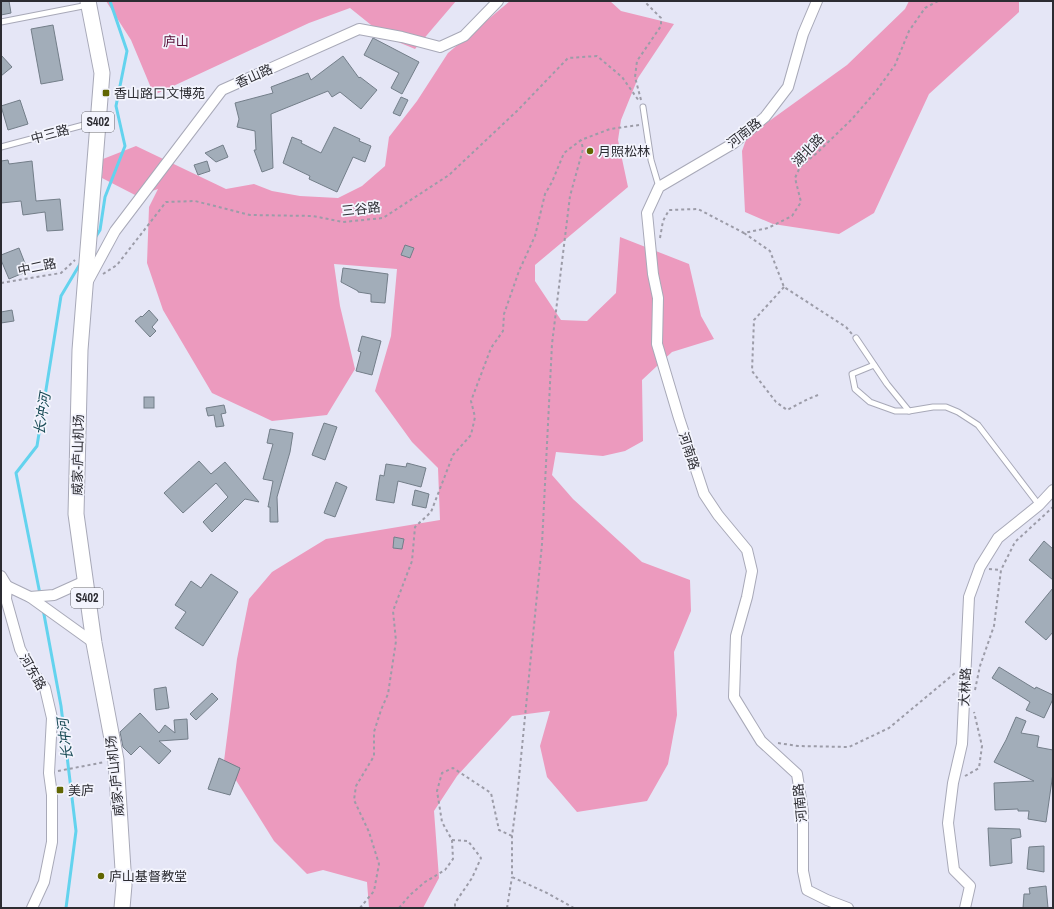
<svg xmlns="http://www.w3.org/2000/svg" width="1054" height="909" viewBox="0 0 1054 909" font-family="'Archivo Narrow','Noto Sans SC',sans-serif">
<rect width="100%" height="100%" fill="#e5e6f6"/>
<g fill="#ec9abe">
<path d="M106 1H456L415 49 386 37 350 8 309 23 154 95 131 40Z"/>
<path d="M510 1H610L621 11 674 24 638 78 621 120 618 140 628 187 535 265V281L561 320 587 321 616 293 620 237 689 264 701 316 714 339 672 352 642 380 643 441 625 451 603 456 556 452 552 475 573 499 642 562 690 580 691 611 674 652 677 715 668 764 647 801 577 812 547 777 540 746 550 711 512 716 457 776 434 811 439 878 423 908H369L367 882 323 870 307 874 274 841 224 761 237 659 249 599 272 572 326 539 440 520 438 468 412 442 375 391 391 336 397 269 334 264 340 306 355 369 327 415 272 421 212 393 163 310 147 263 149 207 158 189 137 196 102 178 103 159 136 146 226 189 254 184 272 191 300 196 338 198 362 186 385 166 389 137 417 101 448 53Z"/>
<path d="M909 1H1019V12L929 94 874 213 839 234 773 224 745 212 742 151 747 137 847 65 905 9Z"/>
</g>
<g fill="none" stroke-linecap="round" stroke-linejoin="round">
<g stroke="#63d3ee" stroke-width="3">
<path d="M95 238 100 230 105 197 125 146 116 106 127 51 110 1"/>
<path d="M40 594 16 473 37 446 61 296 80 264"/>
<path d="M43 609 61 706 76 831 66 908"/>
</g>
</g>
<g fill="#a2adb9" stroke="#737e89">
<path d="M1 1H9L11 13 1 15Z"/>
<path d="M53 25 63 80 41 84 31 29Z"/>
<path d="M373 38 419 62 402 94 391 88 399 73 364 55Z"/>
<path d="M1 55 12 67 1 76Z"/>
<path d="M343 56 359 78 360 77 377 90 361 109 340 92 332 97 328 91 271 114 273 168 262 172 254 150H256L255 131 237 127 239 119 235 103 273 93 271 87 308 73 311 80Z"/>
<path d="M401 97 408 100 400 116 393 113Z"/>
<path d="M20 100 28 124 8 130 1 106Z"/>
<path d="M334 127 360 139 359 141 371 146 365 162 353 157 337 192 309 179 310 176 283 163 292 137 302 141 301 143 321 153Z"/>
<path d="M223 145 228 157 216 162 205 153Z"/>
<path d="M8 160 9 164 32 161 36 201 60 199 63 230 47 231 45 212 23 215 21 201 1 203V161Z"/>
<path d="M207 161 210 171 198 175 194 165Z"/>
<path d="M405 245 414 248 410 258 401 255Z"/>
<path d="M19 248 28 271 9 279 1 260V255Z"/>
<path d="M343 268 388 274 385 303 371 302V294L358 292V291L341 282Z"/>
<path d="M12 310 14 321 1 323V312Z"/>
<path d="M149 310 158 320 152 327 156 331 150 337 135 321 141 316 142 317Z"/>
<path d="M362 336 381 341 372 375 356 371 361 352 358 351Z"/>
<rect x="144" y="397" width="10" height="11"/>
<path d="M224 405 226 413 221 414 224 426 216 427 214 415 208 416 206 408Z"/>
<path d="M324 423 337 427 325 460 312 455Z"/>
<path d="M270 429 293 433 290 452 277 497 278 522H270V507H268L273 481 263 479 273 444 267 443Z"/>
<path d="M199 461 211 474 225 462 259 502 245 499 212 532 203 522 228 497 216 483 183 513 164 493Z"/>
<path d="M407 463 426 468 421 487 398 481 394 503 376 500 380 475 384 476 386 464 406 467Z"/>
<path d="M336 482 347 487 335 517 324 513Z"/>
<path d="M415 490 429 494 426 508 412 505Z"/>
<path d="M394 537 404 539 402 549 393 548Z"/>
<path d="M1044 541 1053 549V580L1029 560Z"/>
<path d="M211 574 238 592 203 646 175 628 186 612 175 605 191 581 201 588Z"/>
<path d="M1053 588V632L1046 640 1025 622Z"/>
<path d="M999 667 1035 689 1036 687 1053 695V699L1044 718 1026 710 1030 702 992 678Z"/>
<path d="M166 687 169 708 156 710 154 689Z"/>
<path d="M212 693 218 699 196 720 190 714Z"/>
<path d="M140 713 159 733 165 725 175 733 174 720 187 719 188 739 159 741 171 751 159 764 140 746 131 755 123 747 120 732Z"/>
<path d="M1016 717 1026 721 1021 733 1039 736 1037 747 1053 750V773L1046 822 1028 819 1029 811H1018V809L995 810 994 783 1034 781 994 762 1006 740Z"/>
<path d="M219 758 240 768 230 795 208 789Z"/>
<path d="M988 828 1020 829 1021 837 1011 839 1012 863 990 866Z"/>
<path d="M1044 846V872L1027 869 1029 847Z"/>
<path d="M1046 886 1048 908H1023L1024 894H1030L1029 888Z"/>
</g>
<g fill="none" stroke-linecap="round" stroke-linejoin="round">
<defs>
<g id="lane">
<path d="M1 22 88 5"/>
<path d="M643 107 651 160 659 187"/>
<path d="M1 147 95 122"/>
<path d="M856 338 887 384 909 411 933 407H946L958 412 978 425 1039 505"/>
<path d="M874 365 852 374 855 389 870 402 895 411H909"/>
</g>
<g id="street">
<path d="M817 1 803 34 788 87 765 117 734 143 659 187 647 213 653 274 658 298 657 344 679 418 704 494 718 515 747 550 752 571 747 597 736 636 734 697 761 741 797 774 803 812V871L807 890 827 900 848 908"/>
<path d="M88 281 115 231 222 90 359 29 402 37 440 47 464 36 498 1"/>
<path d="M1 576 7 586"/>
<path d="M30 597 54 595 85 581"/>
<path d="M32 908 44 882 52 842V795L49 773 52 718 45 688 32 671 20 649 6 599 7 586 30 597 94 643"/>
<path d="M965 908 970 886 954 870 948 823 953 783 962 744 969 597 980 567 998 538 1039 505 1053 490"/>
</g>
<path id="primary" d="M88 1 102 73 80 350 76 514 94 643 116 760 124 885 122 908"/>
</defs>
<use href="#lane" stroke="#a8a9b8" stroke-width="7"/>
<use href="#street" stroke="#a8a9b8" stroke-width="12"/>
<use href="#primary" stroke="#a8a9b8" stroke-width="17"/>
<g stroke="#9c9ca8" stroke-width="2" stroke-dasharray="3 3" stroke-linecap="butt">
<path d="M641 100 635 77 637 61 661 26V18L644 1"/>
<path d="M744 233 770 251 784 287 846 327 852 334"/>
<path d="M660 238 663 221 669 210 698 209 744 233 768 228 792 216 801 202 795 178 800 167 818 152 852 119 877 90 895 65 909 31 925 8 938 1"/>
<path d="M103 274 117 265 166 202 195 201 250 215 313 216 343 222 383 218 449 175 518 110 568 58 597 56 622 77 639 101"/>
<path d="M1 283 61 273 75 260"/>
<path d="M784 287 754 320 752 371 776 402 787 410 808 399 818 395"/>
<path d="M989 569 1001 570"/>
<path d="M975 690 980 666 994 626 1001 570 1015 542 1053 507"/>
<path d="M778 743 798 746 849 747 889 728 955 673"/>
<path d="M58 771 105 762"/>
<path d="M965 776 979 768 982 746 974 712"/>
<path d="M452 840 468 841 481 858 472 878 455 903V908"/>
<path d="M360 908 374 891 379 864 369 832 354 800 356 786 374 756V732L381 710 388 694 396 641 393 611 412 561 415 527 431 512 453 455 471 435 475 417 471 401 491 348 503 331 504 314 519 271 535 236 545 194 552 182 564 153 581 140 610 129 639 125"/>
<path d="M399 908 410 895 425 882 445 870 453 859 452 840 442 822 437 791 442 773 453 768 491 793 499 830 512 836"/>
<path d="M507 908 512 877"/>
<path d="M574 908 547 893 512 877V836L517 798 542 544 552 344 570 196 583 149 581 140"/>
</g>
<use href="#lane" stroke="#fff" stroke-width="5"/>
<use href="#street" stroke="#fff" stroke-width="10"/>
<use href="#primary" stroke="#fff" stroke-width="15"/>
</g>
<g fill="#616602" stroke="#f3f4fd" stroke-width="1.5">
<rect x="102" y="89" width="8" height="8" rx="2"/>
<circle cx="590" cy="151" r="4"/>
<rect x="56" y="786" width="8" height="8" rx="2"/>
<circle cx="101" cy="876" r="4"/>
</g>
<g text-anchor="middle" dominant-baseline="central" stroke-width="3.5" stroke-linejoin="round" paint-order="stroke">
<g fill="#f3f4fd" stroke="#68686f" stroke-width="1">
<rect x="82" y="112" width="32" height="20" rx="3"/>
<rect x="71" y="588" width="32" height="20" rx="3"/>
</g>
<g font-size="12" font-weight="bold" fill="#2c2c32">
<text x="98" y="122">S402</text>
<text x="87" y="598">S402</text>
</g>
<g font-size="13" fill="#550d35" stroke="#f3f4fd">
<text x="176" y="41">庐山</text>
</g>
<g font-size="13" fill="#2c2c32" stroke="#f3f4fd">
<text transform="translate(254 76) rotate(-24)">香山路</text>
<text transform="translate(744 133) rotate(-38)">河南路</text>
<text transform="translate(50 134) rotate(-15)">中三路</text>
<text transform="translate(808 150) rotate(-46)">湖北路</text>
<text transform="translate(361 209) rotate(-6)">三谷路</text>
<text transform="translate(37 267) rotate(-12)">中二路</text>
<text transform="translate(689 451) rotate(72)">河南路</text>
<text transform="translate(78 455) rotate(-89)">威家-庐山机场</text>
<text transform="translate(33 672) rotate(60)">河东路</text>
<text transform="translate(965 687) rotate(-87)">大林路</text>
<text transform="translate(115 776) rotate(-96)">威家-庐山机场</text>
<text transform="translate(800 803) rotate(-96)">河南路</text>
</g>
<g font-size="13" fill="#2c2c32" stroke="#f3f4fd" text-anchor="start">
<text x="114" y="93">香山路口文博苑</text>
<text x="598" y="151">月照松林</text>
<text x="68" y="790">美庐</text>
<text x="109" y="876">庐山基督教堂</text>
</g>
<g font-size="14" font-style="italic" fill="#184a55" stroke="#f3f4fd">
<text transform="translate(42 414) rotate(-81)">长冲河</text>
<text transform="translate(65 739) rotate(-97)">长冲河</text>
</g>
</g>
<rect width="1054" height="909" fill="none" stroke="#2c2c32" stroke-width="4"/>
</svg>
